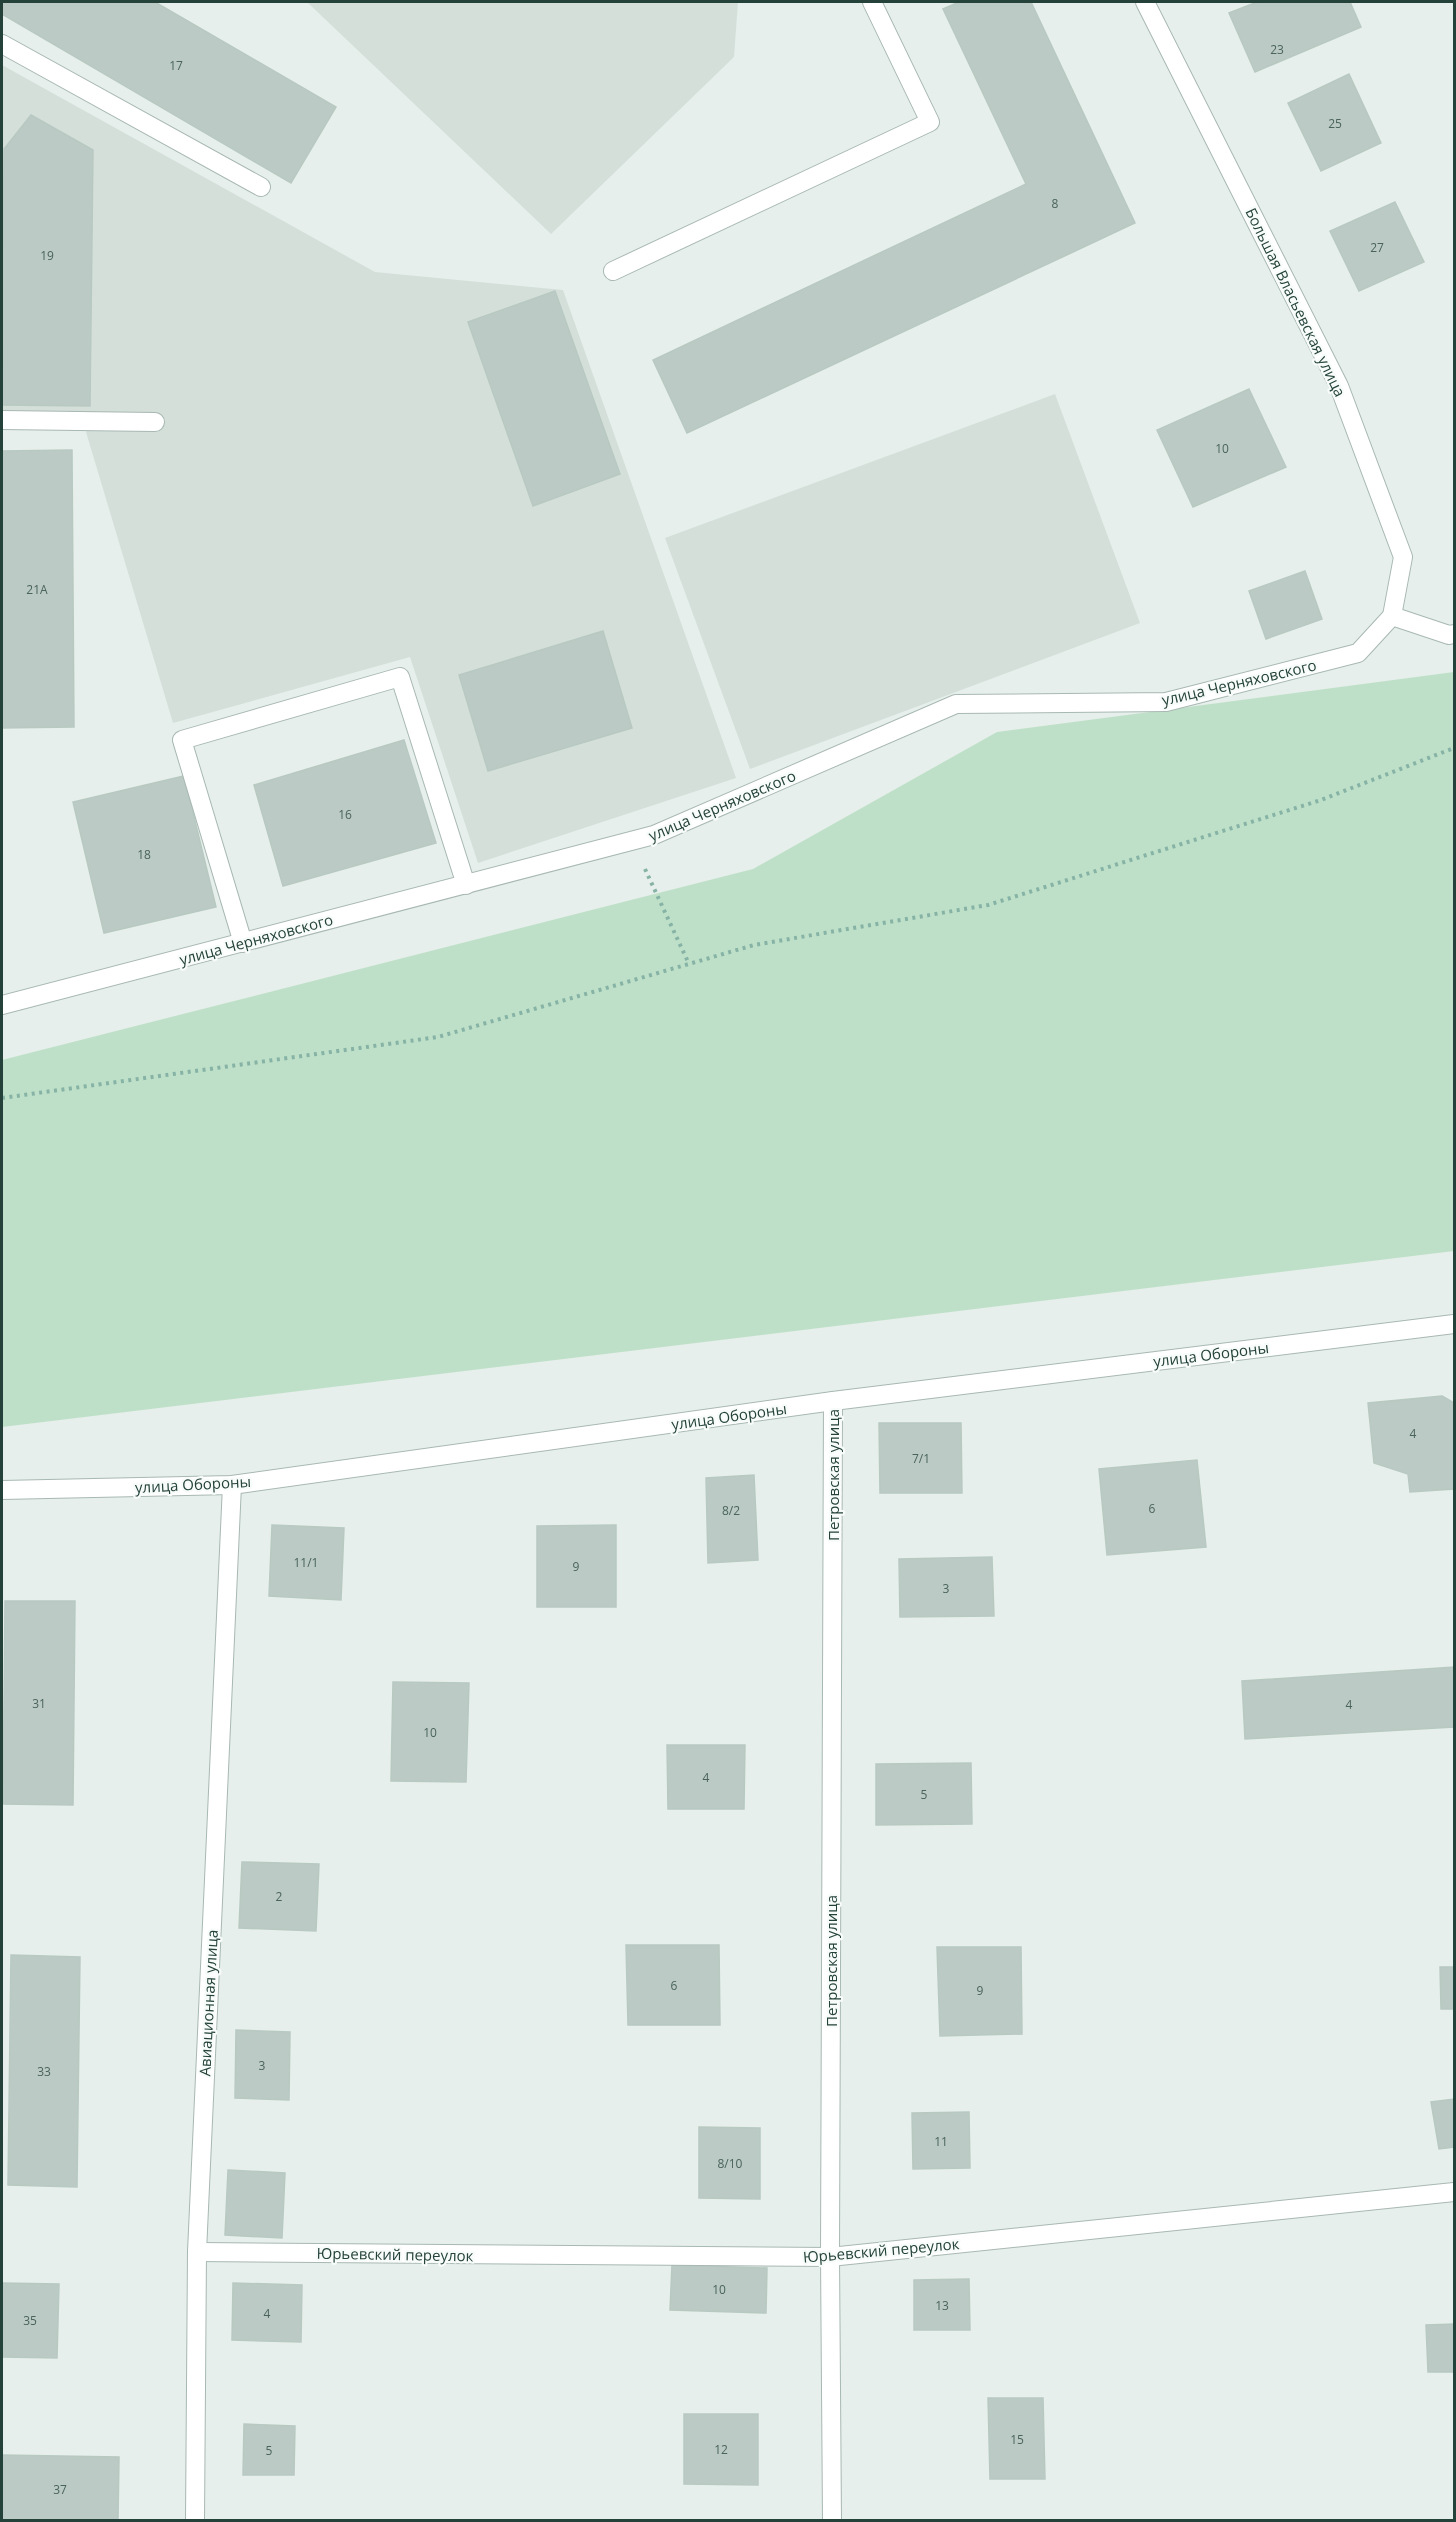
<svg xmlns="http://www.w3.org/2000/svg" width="1456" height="2522" viewBox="0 0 1456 2522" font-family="'Open Sans',sans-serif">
<rect width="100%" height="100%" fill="#e6efeb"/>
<g fill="#d4dfda">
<path d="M307 2H738L734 57 551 234Z"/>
<path d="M2 65 375 272 563 290 736 778 478 863 410 657 173 723 86 432 88 416 2 415Z"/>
<path d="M1055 394 1140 623 750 769 665 538Z"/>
</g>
<path fill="#bfe0c8" d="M1454 672V1251L2 1427V1060L753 869 997 732Z"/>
<g fill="#bbcac4" stroke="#b8c9c2" stroke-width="1.5">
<path d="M2 2H155L336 107 291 183 2 14Z"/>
<path d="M959 2H1031L1135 223 687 433 653 360 1026 184 943 9Z"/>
<path d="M1257 2H1350L1361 27 1255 72 1229 13Z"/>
<path d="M1349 74 1381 143 1321 171 1288 103Z"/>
<path d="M31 115 93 150 90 406 2 405 4 149Z"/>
<path d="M1395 202 1424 262 1359 291 1330 231Z"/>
<path d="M555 291 620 474 533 506 468 322Z"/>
<path d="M1249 389 1286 467 1193 507 1157 430Z"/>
<path d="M72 450 74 727 2 728V451Z"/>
<path d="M1305 571 1322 619 1266 639 1249 591Z"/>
<path d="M603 631 632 728 488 771 459 675Z"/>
<path d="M404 740 436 843 283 886 254 785Z"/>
<path d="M184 776 216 907 104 933 73 802Z"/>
<path d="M1442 1396 1454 1403V1489L1410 1492 1408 1474 1374 1463 1368 1403Z"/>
<path d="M879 1423H961L962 1493H880Z"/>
<path d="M1197 1460 1206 1547 1107 1555 1099 1469Z"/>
<path d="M754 1475 758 1560 708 1563 706 1478Z"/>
<path d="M272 1525 344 1528 341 1600 269 1596Z"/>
<path d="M616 1525V1607H537V1526Z"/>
<path d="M992 1557 994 1616 900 1617 899 1559Z"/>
<path d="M5 1601H75L73 1805 3 1804Z"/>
<path d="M1454 1667V1727L1245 1739 1242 1681Z"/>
<path d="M393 1682 469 1683 466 1782 391 1781Z"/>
<path d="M667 1745H745L744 1809H668Z"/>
<path d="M971 1763 972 1824 876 1825V1764Z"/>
<path d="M242 1862 319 1864 316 1931 239 1928Z"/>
<path d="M626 1945H719L720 2025H628Z"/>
<path d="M937 1947H1021L1022 2034 940 2036Z"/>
<path d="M11 1955 80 1957 77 2187 8 2185Z"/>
<path d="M1440 1967H1454V2009H1441Z"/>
<path d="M236 2030 290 2032 289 2100 235 2098Z"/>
<path d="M1454 2099V2147L1439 2149 1431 2102Z"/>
<path d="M969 2112 970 2168 913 2169 912 2113Z"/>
<path d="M699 2127 760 2128V2199L699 2198Z"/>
<path d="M228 2170 285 2173 282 2238 225 2235Z"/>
<path d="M672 2265 767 2268 766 2313 670 2310Z"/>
<path d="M969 2279 970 2330H914V2280Z"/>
<path d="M2 2283 59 2284 57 2358 2 2357Z"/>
<path d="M233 2283 302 2285 301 2342 232 2340Z"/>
<path d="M1454 2324V2372H1428L1426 2325Z"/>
<path d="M988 2398H1043L1045 2479H990Z"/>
<path d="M684 2414H758V2485L684 2484Z"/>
<path d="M244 2424 295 2426 294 2475H243Z"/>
<path d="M2 2455 119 2457 118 2520H2Z"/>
</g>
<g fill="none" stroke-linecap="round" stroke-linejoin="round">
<defs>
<g id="minor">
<path d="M1145 2 1339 386 1403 557 1392 616"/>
<path d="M2 44 261 187"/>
<path d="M613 271 930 122 872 2"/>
<path d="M2 420 155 422"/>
<path d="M1392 616 1449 635 1454 634"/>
<path d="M243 943 182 740 400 677 466 885"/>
<path d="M2 1005 654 835 956 704 1166 702 1358 653 1392 616"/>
<path d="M2 1490 232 1485 833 1401 1454 1324"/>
<path d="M197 2252 830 2257 1454 2192"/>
<path d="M195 2520 197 2252 232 1485"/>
<path d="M832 2520 830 2257 833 1401"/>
</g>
</defs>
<use href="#minor" stroke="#a8b8b2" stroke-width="20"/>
<g stroke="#86b3a5" stroke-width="4" stroke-dasharray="3 4.5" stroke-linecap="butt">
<path d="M645 869 689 964"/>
<path d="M2 1098 438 1037 754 945 988 905 1321 800 1454 748"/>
</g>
<use href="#minor" stroke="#fff" stroke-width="18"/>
</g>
<g text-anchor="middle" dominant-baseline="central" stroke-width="4.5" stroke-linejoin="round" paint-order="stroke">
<g font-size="12" fill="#4a645c">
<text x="1277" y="49">23</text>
<text x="176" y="65">17</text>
<text x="1335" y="123">25</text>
<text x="1055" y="203">8</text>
<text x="1377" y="247">27</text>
<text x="47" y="255">19</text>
<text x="1222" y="448">10</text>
<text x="37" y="589">21А</text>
<text x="345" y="814">16</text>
<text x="144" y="854">18</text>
<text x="1413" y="1433">4</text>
<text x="921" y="1458">7/1</text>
<text x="1152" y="1508">6</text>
<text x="731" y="1510">8/2</text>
<text x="306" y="1562">11/1</text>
<text x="576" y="1566">9</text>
<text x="946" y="1588">3</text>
<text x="39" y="1703">31</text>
<text x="1349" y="1704">4</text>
<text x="430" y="1732">10</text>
<text x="706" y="1777">4</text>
<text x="924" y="1794">5</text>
<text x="279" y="1896">2</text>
<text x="674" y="1985">6</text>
<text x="980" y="1990">9</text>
<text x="262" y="2065">3</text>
<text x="44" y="2071">33</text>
<text x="941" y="2141">11</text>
<text x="730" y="2163">8/10</text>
<text x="719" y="2289">10</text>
<text x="942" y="2305">13</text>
<text x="267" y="2313">4</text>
<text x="30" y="2320">35</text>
<text x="1017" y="2439">15</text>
<text x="721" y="2449">12</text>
<text x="269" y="2450">5</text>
<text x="60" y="2489">37</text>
</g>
<g font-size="15" fill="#24423a" stroke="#f7fbf9">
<text transform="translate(1296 302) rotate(64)">Большая Власьевская улица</text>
<text transform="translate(1239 682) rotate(-13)">улица Черняховского</text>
<text transform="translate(722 805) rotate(-23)">улица Черняховского</text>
<text transform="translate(256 939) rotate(-15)">улица Черняховского</text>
<text transform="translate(1211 1354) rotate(-7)">улица Обороны</text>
<text transform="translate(729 1416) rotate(-8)">улица Обороны</text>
<text transform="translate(833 1475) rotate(-90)">Петровская улица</text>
<text transform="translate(193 1484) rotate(-3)">улица Обороны</text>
<text transform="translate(831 1961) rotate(-90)">Петровская улица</text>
<text transform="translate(208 2003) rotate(-87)">Авиационная улица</text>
<text transform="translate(881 2250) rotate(-5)">Юрьевский переулок</text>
<text transform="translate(395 2254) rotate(1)">Юрьевский переулок</text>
</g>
</g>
<rect width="1456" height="2522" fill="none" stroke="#24423a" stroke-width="6"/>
</svg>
